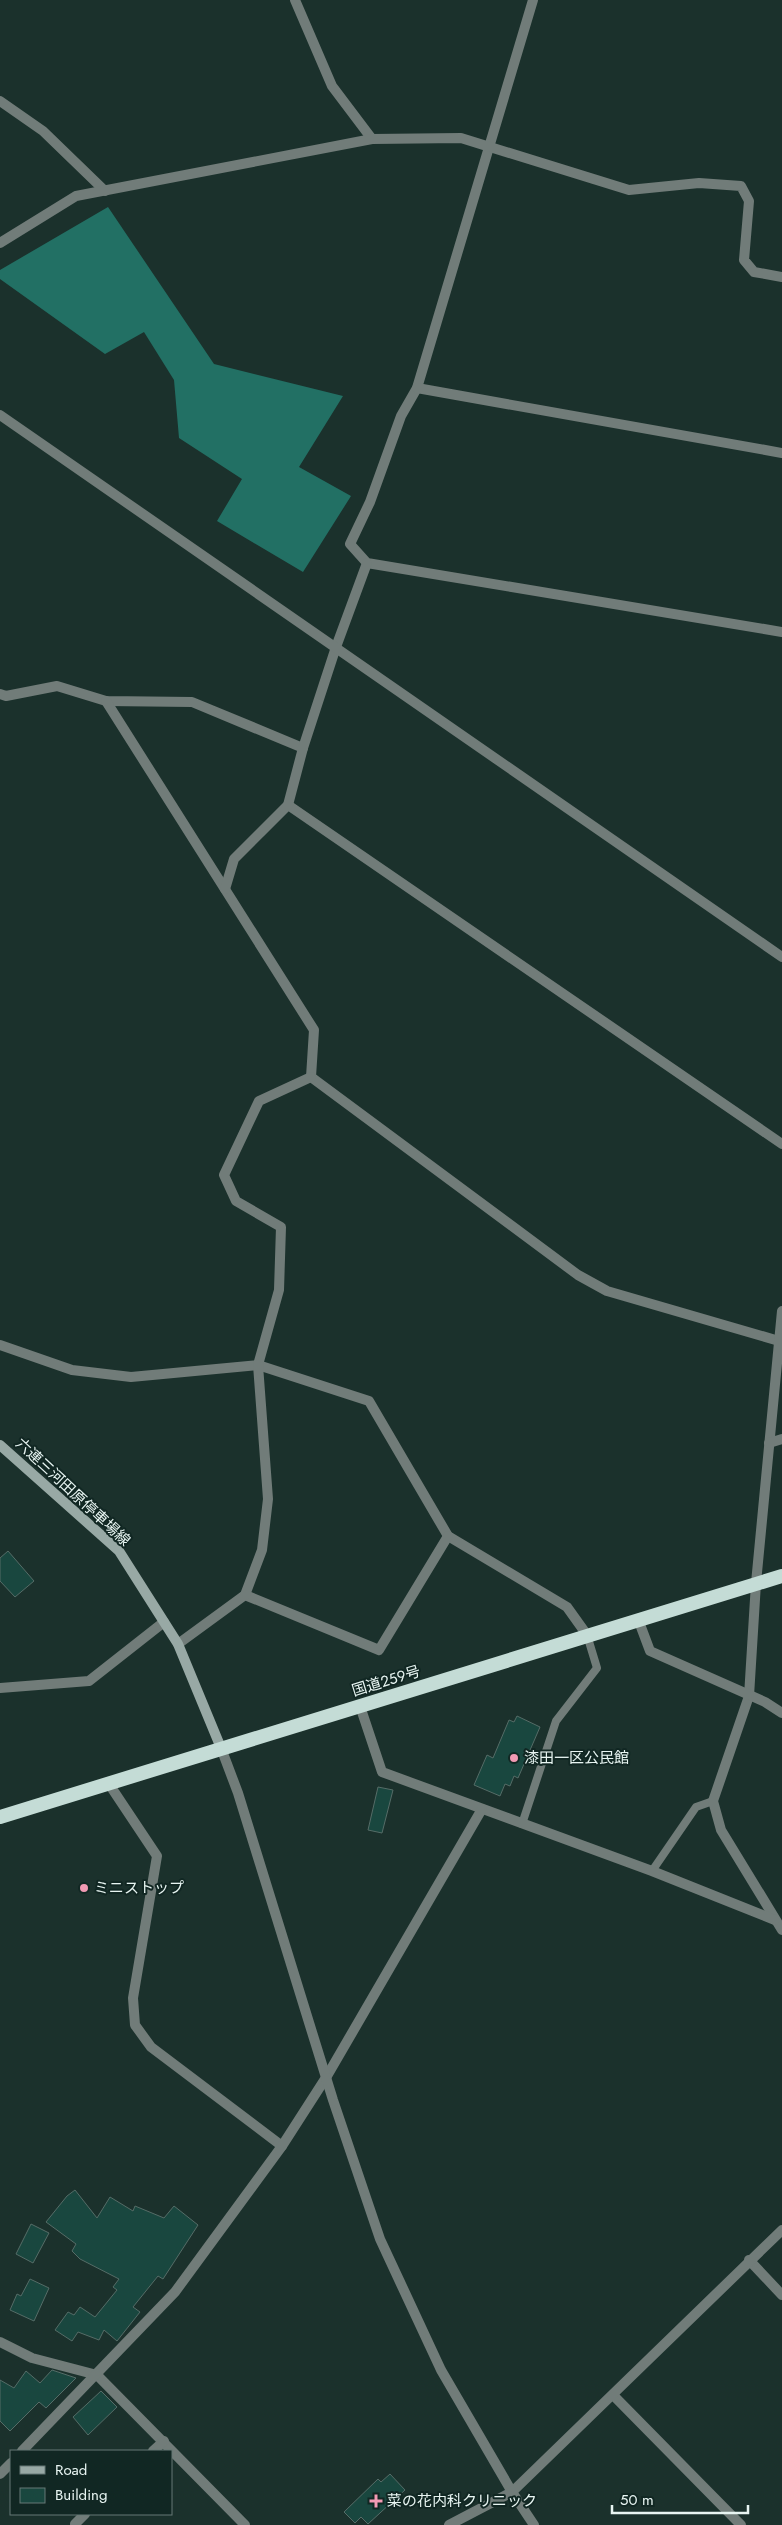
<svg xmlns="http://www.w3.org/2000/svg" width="782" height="2525" viewBox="0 0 782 2525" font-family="Jost,'Noto Sans JP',sans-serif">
<rect width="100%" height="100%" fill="#1b312c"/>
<path fill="#227064" d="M108 207 214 364 343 396 299 467 351 496 303 572 217 521 242 479 179 438 174 380 144 332 105 354 0 279V270Z"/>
<g fill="#19473f" stroke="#556c67">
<path d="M8 1551 34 1581 15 1597 0 1581V1558Z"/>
<path d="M517 1716 540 1727 518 1778 514 1776 510 1786 505 1784 500 1796 474 1785 487 1755 493 1758 509 1720 514 1722Z"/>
<path d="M378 1787 393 1790 382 1833 368 1830Z"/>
<path d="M75 2190 97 2218 110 2197 133 2211 135 2206 164 2218 174 2206 198 2225 163 2279 158 2276 133 2307 140 2312 117 2341 104 2330 99 2340 78 2332 72 2341 55 2330 68 2312 74 2315 80 2307 95 2317 117 2290 113 2287 119 2279 80 2259 72 2251 76 2244 46 2222 67 2196Z"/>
<path d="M31 2224 49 2233 33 2263 16 2254Z"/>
<path d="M30 2279 49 2288 34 2321 10 2310 17 2294 21 2296Z"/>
<path d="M52 2370 76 2378 46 2408 39 2402 10 2431 0 2421V2380L14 2388 26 2371 40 2383Z"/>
<path d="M101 2391 117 2407 88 2435 73 2417Z"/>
<path d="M390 2474 405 2490 368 2524 361 2517 355 2523 344 2512 378 2479 381 2482Z"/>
</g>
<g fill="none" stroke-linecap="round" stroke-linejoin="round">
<g stroke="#717c79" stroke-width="8">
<path d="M522 1824 556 1721 597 1668 587 1635"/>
<path d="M652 1871 696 1807 713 1801"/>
</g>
<g stroke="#717c79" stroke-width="10">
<path d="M295 0 332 86 372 139"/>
<path d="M533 0 417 388 401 416 370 502 350 544 367 563 782 632"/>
<path d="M0 101 43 131 105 191"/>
<path d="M0 243 76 196 372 139 461 138 629 190 699 183 741 186 749 201 744 260 754 272 782 277"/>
<path d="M417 388 782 453"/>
<path d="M0 694 6 696 57 686 106 701 192 702 303 748"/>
<path d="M106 701 314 1030 311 1077"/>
<path d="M288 805 782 1144"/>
<path d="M225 889 234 859 288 805 303 748 336 647 367 563"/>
<path d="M311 1077 578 1275 607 1291 779 1341"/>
<path d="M782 1311 756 1583 749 1696 713 1801 721 1830 782 1930"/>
<path d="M0 1345 72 1370 131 1377 258 1365 369 1401 448 1536 567 1607 587 1635"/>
<path d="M769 1443 782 1439"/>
<path d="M245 1595 379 1650 448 1536"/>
<path d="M638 1619 650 1651 765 1702 782 1713"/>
<path d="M178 1644 245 1595 262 1550 268 1499 258 1365 279 1290 281 1227 236 1201 224 1175 259 1101 311 1077"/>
<path d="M0 1688 89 1681 164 1622"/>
<path d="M360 1706 382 1772 652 1871 775 1920"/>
<path d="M109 1784 157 1856 133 1998 135 2025 151 2047 282 2146"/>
<path d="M749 2260 782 2295"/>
<path d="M0 2342 32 2358 97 2375 245 2525"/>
<path d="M613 2395 741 2525"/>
<path d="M22 2451 175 2292 282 2146 327 2076 482 1809"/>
<path d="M153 2451 164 2441"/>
<path d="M0 2474 11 2463"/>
<path d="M76 2525 75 2524 85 2514"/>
</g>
<g stroke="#717c79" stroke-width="10">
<path d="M0 415 782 957"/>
<path d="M221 1748 238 1793 333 2100 380 2239 441 2370 512 2492 534 2525"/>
<path d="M449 2525 512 2492 782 2230"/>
</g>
<path stroke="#98a9a5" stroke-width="10" d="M0 1445 119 1551 178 1644 221 1748"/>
<path stroke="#c4dcd6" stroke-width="14" d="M0 1817 782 1576"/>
</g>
<g fill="#f19ab3" stroke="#112723" stroke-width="2">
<circle cx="514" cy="1758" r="5"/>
<circle cx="84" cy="1888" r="5"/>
<path d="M373.5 2493.5h5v5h5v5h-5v5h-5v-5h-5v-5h5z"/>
</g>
<g text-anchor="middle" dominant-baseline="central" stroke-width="4" stroke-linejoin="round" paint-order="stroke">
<g font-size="15" fill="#e8f5f2" stroke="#112723">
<text transform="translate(73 1492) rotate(43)">六連三河田原停車場線</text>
<text transform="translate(386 1681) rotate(-17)">国道259号</text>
</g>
<g font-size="15" fill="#e8f5f2" stroke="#112723" text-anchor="start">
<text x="524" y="1758">漆田一区公民館</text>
<text x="94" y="1888">ミニストップ</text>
<text x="387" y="2501">菜の花内科クリニック</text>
</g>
</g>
<rect x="10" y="2450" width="162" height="65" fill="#112723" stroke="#677976"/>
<rect x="20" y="2466" width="25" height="8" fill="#98a9a5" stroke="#677976"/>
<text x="55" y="2475" font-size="15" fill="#e8f5f2">Road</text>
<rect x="20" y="2488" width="25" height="15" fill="#19473f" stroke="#677976"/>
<text x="55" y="2500" font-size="15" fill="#e8f5f2">Building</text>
<path d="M612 2505v8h136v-8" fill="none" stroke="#e8f5f2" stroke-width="2.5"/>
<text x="620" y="2505" font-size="15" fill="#e8f5f2" stroke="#112723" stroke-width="4" paint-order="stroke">50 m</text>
</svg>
